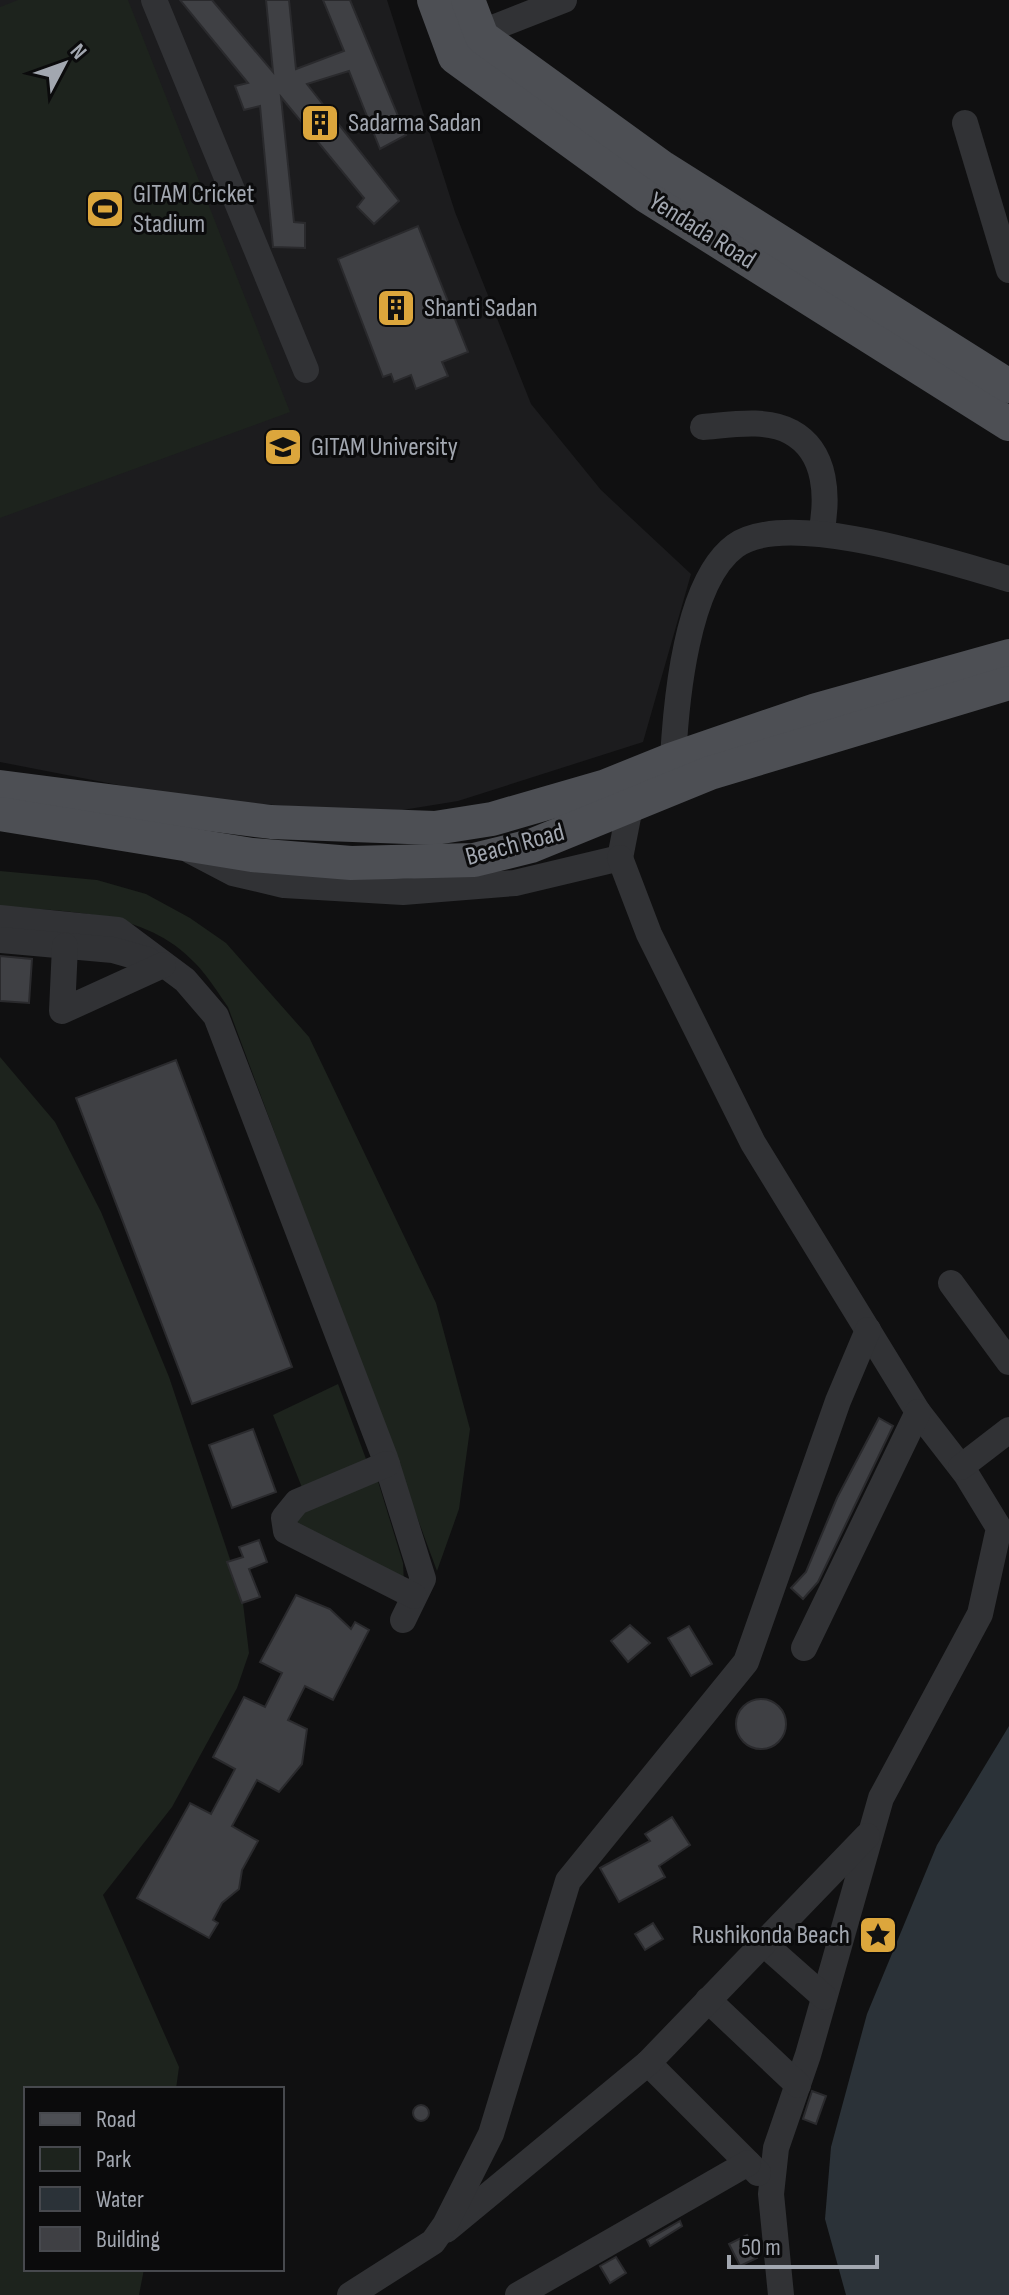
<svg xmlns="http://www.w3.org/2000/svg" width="1009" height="2295" viewBox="0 0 1009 2295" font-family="'Sofia Sans Condensed',sans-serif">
<rect width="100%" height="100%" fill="#101011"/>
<path fill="#1c1c1e" d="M0 0H387L455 212 531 404 601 490 691 574 643 742 458 801 384 813 190 799 0 762Z"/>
<g fill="#1d231d">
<path d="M18 0H128L290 412 0 518V7Z"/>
<path d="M0 871 97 880 146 894 190 918 226 943 309 1037 436 1303 470 1429 459 1509 437 1571 228 1007C218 993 208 976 195 963 146 910 67 912 0 906Z"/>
<path d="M0 1057 55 1122 101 1212 169 1377 242 1595 249 1653 237 1688 172 1807 103 1895 179 2067 176 2089H26V2269H144L139 2295H0Z"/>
<path d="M338 1384 366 1459 303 1490 273 1415Z"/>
<path d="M377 1478 403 1563 404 1582 298 1527 297 1516Z"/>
</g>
<path fill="#2b3238" d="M1009 1726V2295H846L825 2219 831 2147 867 2014 937 1845Z"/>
<g fill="#3f4044" stroke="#2a2a2d" stroke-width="2">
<path d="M180 0H212L273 72 266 0H289L296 69 344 51 323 0H350L406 135 380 149 349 71 307 84 399 201 374 224 357 207 364 198 281 97 294 222 305 223V248L273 247 260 106 244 110 235 86 248 83Z"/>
<path d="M418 226 468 352 442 362 448 376 416 389 411 375 394 382 391 374 383 377 338 259Z"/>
<path d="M0 956 32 959 29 1003 0 1001Z"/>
<path d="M176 1060 292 1367 192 1404 76 1098Z"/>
<path d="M879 1418 893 1426 818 1582 803 1599 791 1588 806 1572 837 1498Z"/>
<path d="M253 1429 276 1492 232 1508 209 1445Z"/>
<path d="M259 1540 267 1562 249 1569 260 1597 242 1603 227 1562 243 1557 239 1547Z"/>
<path d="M296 1595 330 1609 351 1629 355 1622 369 1630 333 1700 305 1686 288 1720 307 1729 302 1764 279 1792 257 1780 232 1826 258 1841 242 1870 239 1889 222 1903 213 1920 218 1923 209 1938 137 1898 190 1803 211 1814 235 1769 213 1757 244 1697 265 1707 282 1673 260 1662Z"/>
<path d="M630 1625 650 1643 628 1662 611 1641Z"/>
<path d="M689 1626 712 1664 691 1676 668 1638Z"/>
<circle cx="761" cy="1724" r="25"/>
<path d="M672 1817 690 1845 659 1866 665 1877 619 1902 600 1868 650 1841 645 1834Z"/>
<path d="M653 1923 663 1939 645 1950 635 1934Z"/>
<path d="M812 2091 826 2096 816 2124 803 2119Z"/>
<circle cx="421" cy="2113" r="8"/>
<path d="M680 2221 682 2226 650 2246 647 2240Z"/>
<path d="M747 2235 757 2258 740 2266 729 2244Z"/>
<path d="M616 2257 626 2273 610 2283 600 2266Z"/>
</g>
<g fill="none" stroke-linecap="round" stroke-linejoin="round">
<g stroke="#313235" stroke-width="26">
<path d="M154 0 306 370"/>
<path d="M468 48 495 27 564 0"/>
<path d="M965 123 1009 270"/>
<path d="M703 427C729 425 767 418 791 432 828 452 828 499 821 534"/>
<path d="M677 773 673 759C676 703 686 582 735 546 787 508 950 562 1009 579"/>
<path d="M191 851 233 873 284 885 403 892 515 883 620 858 630 807"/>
<path d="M620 858 649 934 753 1143 918 1412 966 1474 999 1528 980 1614 881 1798 808 2055 776 2148 771 2194 781 2295"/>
<path d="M0 918 118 930 185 980 216 1016 385 1458 423 1579 403 1620"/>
<path d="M0 940 113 950 148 960"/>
<path d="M65 946 62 1011 163 965"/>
<path d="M951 1283 1009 1362"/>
<path d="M387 1464 297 1502 284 1518 286 1531 414 1596"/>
<path d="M961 1467 1009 1430"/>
<path d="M804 1648 918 1412"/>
<path d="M763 1943 824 1997"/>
<path d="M708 2000 798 2085"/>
<path d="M648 2063 758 2173"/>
<path d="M446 2230 648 2063 867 1836"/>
<path d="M350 2295 433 2242 445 2225 491 2134 568 1881 746 1662 838 1401 868 1330"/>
<path d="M518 2295 748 2163"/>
</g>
<g stroke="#4d4f54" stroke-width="34">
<path d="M434 0 455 57 645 195 1009 424"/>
<path d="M468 0 482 37 663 168 1009 386"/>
<path d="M0 787 271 822 435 828 492 819 606 786 673 759 816 710 1009 656"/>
<path d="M0 814 252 855 351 863 474 860 531 846 710 773 1009 683"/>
</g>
</g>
<defs>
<symbol id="building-square" viewBox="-11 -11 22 22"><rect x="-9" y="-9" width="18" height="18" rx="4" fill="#dca63c" stroke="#0b0b0c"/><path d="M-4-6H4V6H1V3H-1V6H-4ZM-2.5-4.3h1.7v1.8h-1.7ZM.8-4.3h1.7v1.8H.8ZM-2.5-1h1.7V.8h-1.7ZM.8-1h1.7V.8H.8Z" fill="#111"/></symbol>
<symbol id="stadium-square" viewBox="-11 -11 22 22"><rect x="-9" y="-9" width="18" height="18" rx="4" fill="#dca63c" stroke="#0b0b0c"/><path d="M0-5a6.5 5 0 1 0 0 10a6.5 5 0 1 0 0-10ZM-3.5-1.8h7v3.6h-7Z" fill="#111"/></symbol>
<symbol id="university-square" viewBox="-11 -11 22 22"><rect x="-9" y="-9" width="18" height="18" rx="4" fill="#dca63c" stroke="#0b0b0c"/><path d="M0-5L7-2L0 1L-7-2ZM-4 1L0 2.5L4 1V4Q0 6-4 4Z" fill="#111"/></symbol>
<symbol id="sight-square" viewBox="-11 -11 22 22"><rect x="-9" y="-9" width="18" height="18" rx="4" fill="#dca63c" stroke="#0b0b0c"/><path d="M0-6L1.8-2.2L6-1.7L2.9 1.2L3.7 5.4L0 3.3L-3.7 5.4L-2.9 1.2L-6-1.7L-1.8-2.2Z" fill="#111"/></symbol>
</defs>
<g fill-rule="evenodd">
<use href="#building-square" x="298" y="101" width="44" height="44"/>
<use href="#stadium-square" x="83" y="187" width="44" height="44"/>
<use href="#building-square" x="374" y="286" width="44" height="44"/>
<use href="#university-square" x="261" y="425" width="44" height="44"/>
<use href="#sight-square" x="856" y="1913" width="44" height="44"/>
</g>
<g text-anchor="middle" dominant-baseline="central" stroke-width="6" stroke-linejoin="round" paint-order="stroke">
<g font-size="26" fill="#a2a7b0" stroke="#0b0b0c" text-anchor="start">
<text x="348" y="123">Sadarma Sadan</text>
<text x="133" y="194">GITAM Cricket<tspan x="133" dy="30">Stadium</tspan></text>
<text x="424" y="308">Shanti Sadan</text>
<text x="311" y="447">GITAM University</text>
<text x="850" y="1935" text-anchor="end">Rushikonda Beach</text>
</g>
<g font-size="26" fill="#a2a7b0" stroke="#0b0b0c">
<text transform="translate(702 231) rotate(32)">Yendada Road</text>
<text transform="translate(515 845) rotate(-15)">Beach Road</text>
</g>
</g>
<rect x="24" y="2087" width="260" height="184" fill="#0b0b0c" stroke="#47494e" stroke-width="2"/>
<rect x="40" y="2113" width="40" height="12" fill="#4d4f54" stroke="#47494e" stroke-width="2"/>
<text x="96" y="2127" font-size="24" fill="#a2a7b0">Road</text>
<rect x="40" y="2147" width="40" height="24" fill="#1d231d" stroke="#47494e" stroke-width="2"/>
<text x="96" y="2167" font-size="24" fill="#a2a7b0">Park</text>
<rect x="40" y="2187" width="40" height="24" fill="#2b3238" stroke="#47494e" stroke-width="2"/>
<text x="96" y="2207" font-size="24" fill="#a2a7b0">Water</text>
<rect x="40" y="2227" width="40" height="24" fill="#3f4044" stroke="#47494e" stroke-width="2"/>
<text x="96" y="2247" font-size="24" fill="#a2a7b0">Building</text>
<g transform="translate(64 64) rotate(49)" stroke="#0b0b0c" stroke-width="6" paint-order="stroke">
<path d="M0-6L14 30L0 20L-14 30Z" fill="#a2a7b0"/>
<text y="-12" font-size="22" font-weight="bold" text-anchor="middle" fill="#a2a7b0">N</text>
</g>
<path d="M729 2255v12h148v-12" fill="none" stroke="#a2a7b0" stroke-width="4"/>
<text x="741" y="2255" font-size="24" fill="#a2a7b0" stroke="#0b0b0c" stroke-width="6" paint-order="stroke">50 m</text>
</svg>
